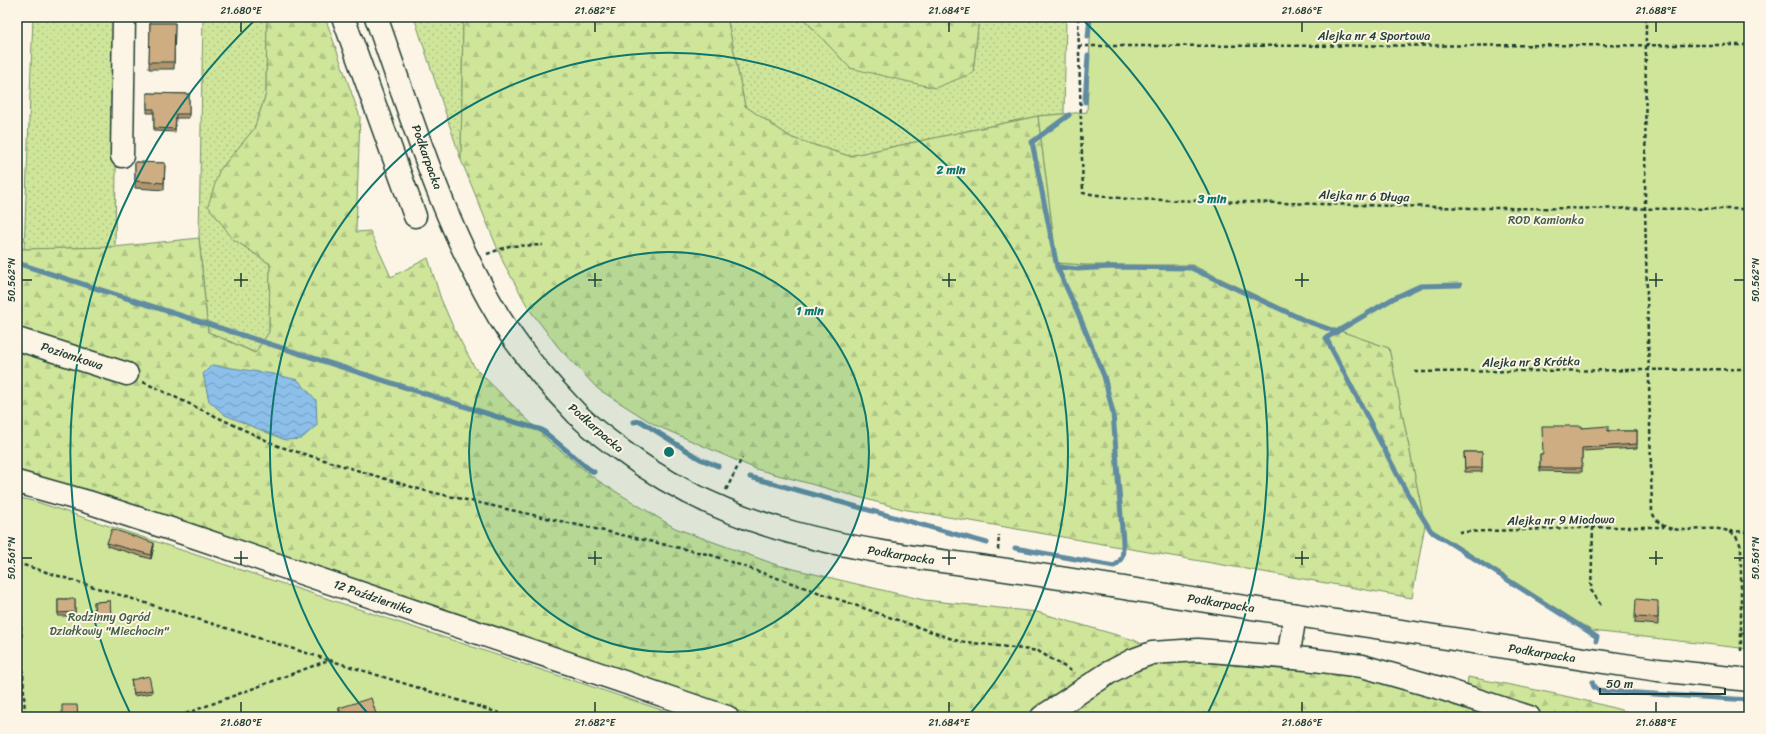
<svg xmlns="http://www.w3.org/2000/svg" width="1766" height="734" viewBox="0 0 1766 734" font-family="Sriracha,sans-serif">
<defs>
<pattern id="grass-dots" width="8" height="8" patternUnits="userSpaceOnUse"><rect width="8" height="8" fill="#cee59a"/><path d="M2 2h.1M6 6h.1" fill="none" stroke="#b0c585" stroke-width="1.8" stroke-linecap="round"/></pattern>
<pattern id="forest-firs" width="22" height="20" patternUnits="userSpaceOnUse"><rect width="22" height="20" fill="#cee59a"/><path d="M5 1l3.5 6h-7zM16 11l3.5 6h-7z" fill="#b0c585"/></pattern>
<pattern id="water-waves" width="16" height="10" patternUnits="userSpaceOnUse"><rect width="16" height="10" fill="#8cbfe9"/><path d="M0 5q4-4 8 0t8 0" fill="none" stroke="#729cbe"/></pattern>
</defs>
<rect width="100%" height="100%" fill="#fcf5e5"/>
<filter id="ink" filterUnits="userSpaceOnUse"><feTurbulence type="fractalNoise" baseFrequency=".025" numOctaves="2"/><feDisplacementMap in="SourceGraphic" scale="8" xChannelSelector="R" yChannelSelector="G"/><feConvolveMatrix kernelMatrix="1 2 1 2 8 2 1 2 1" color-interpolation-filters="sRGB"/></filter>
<g filter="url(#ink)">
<g fill="url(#grass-dots)" stroke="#769167">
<path d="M33 17H118L115 247 24 249Z"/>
<path d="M203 17H267L266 94 254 129 219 171 233 239 270 264 269 332 256 353 208 332 199 237Z"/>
<path d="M414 17H463L461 160Z"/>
<path d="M727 17H802L850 68 973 73 979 17H1066L1064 114 1038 116 849 156 792 138 745 106Z"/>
</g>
<g fill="url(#forest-firs)" stroke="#769167">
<path d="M267 17H325L360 117 356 232 370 231 391 277 428 258 441 299 454 329 475 368 549 441 597 480 675 528 777 565 924 600 1037 612 1134 640 1177 661 1337 668 1467 686 1468 677C1528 688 1587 699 1645 717H756L17 470V246L24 249 114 247 199 238 208 332 255 353 269 332 270 264 233 239 208 206 219 171 254 129 266 94Z"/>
<path d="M463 17H727L745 106 792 138 849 156 1038 116 1057 263 1085 265H1192L1307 319 1389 348 1425 525 1412 598 902 509 756 469 655 425 598 389 559 348 529 309 503 262 461 160Z"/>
<path d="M802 17H979L973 73 935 88 850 68Z"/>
</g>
<g fill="#cee59a" stroke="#769167">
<path d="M1091 17H1749V649L1592 631 1425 525 1389 348 1306 319 1192 265H1085L1057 263 1038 116 1087 112Z"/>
<path d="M17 497 40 503 683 717H17Z"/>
</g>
<path fill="url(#water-waves)" stroke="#608ba1" d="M212 365 273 374 298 380 316 400 317 425 301 439 285 440 225 415 209 401 203 374Z"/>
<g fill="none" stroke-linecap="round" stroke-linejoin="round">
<g stroke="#608ba1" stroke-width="5">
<path d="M1088 37 1090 17"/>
<path d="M1085 102 1088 55"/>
<path d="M20 264 501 418 542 430 589 469 594 472"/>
<path d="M1057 267 1078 269 1111 267 1191 268 1306 321 1337 332"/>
<path d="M1460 285 1420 286 1394 298 1326 338 1406 491 1431 531 1597 637 1596 641"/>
<path d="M634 422 640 421 700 459 718 466"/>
<path d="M750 477 987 543"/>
<path d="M1015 548 1114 566C1124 560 1123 552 1123 542L1113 413 1104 376 1078 313 1057 267 1032 142 1069 115"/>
<path d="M1592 682 1594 687 1598 690 1607 691 1749 700"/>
</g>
<defs>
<g id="minor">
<path d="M343 17 415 216"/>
<path d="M122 156 124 17"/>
<path d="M17 339 127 374"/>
<path d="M17 482 88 502 183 533 727 717"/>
<path d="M1288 658 1295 615"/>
<path d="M1042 717 1110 672 1133 660 1152 653 1198 650 1306 659 1362 666 1443 689 1529 717"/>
</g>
<path id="major" d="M376 17C412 118 443 224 499 317 521 352 549 385 578 415 591 428 606 439 621 450 732 535 859 550 993 568 1053 577 1113 586 1173 596 1334 621 1496 646 1658 670L1749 680"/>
</defs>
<use href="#minor" stroke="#1f3d34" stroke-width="25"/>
<use href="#major" stroke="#1f3d34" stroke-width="25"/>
<g stroke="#1f3d34" stroke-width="2.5" stroke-dasharray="4 3" stroke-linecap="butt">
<path d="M1078 17 1083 193 1127 199 1475 208 1749 209"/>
<path d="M1646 17 1645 208 1652 512C1668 552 1732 506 1741 548V651"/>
<path d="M1078 46 1749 45"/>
<path d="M487 254 509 246 543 245"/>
<path d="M1415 372 1749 369"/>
<path d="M143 382 278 446 422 490 711 555 958 641 1038 651 1075 673"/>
<path d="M726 490 742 458"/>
<path d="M1593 527 1591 590 1602 607"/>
<path d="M1730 531 1749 532"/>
<path d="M1459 532 1609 527H1664"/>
<path d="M998 550 999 535"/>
<path d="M17 563 329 660 177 717"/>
<path d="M18 563 25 717"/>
<path d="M1741 633H1749"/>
<path d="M329 660 512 717"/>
</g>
<use href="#minor" stroke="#fcf5e5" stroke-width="22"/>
<use href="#major" stroke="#fcf5e5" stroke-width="22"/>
</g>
<g fill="#b0956f" stroke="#1f3d34">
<path d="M150 23H175L174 69H149Z"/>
<path d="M147 93 189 94V118H176L175 132 154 131V113H147Z"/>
<path d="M135 162 165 163 164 190 135 188Z"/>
<path d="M1582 428 1608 431H1637V448L1582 451V472L1540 471V454H1543Z"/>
<path d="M1464 452H1482V472H1465Z"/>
<path d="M107 543 154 546 151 559 107 546Z"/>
<rect x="58" y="599" width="17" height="17"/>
<path d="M110 601 111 620H95L94 602Z"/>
<path d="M1658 607V625L1635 623V617Z"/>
<path d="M131 680 152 690V693L134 696Z"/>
<path d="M339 708 377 717H341L339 711Z"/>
</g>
<path fill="#90795a" stroke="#1f3d34" d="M154 543V546L151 559V555Z"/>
<g fill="#cdad81" stroke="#1f3d34">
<path d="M150 23H175L174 62H149Z"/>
<path d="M147 93 189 94V114H176L175 129 154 128V109H147Z"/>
<path d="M135 162 165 163 164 183 135 181Z"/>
<path d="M1542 426H1582V428L1608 426V431H1637V444L1582 448V468H1540V454H1543Z"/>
<path d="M1464 452H1482V468H1465Z"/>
<path d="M112 529 154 543 151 555 107 543Z"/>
<path d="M58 599H75V612L58 613Z"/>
<path d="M1636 599 1658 601V618L1635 617Z"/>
<path d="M110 601 111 616 95 617 94 602Z"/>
<path d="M149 676 152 690 134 693 131 680Z"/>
<path d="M371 698 377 717H342L339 708Z"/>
<path d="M62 705H77L78 717H53L62 716Z"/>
</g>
</g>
<path fill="none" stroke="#1f3d34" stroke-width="1.5" d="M241 22V32M595 22V32M949 22V32M1302 22V32M1656 22V32M241 273V287M595 273V287M949 273V287M1302 273V287M1656 273V287M22 280H32M234 280H248M588 280H602M942 280H956M1295 280H1309M1649 280H1663M1734 280H1744M241 551V565M595 551V565M949 551V565M1302 551V565M1656 551V565M22 558H32M234 558H248M588 558H602M942 558H956M1295 558H1309M1649 558H1663M1734 558H1744M241 702V712M595 702V712M949 702V712M1302 702V712M1656 702V712"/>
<circle cx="669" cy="452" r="200" fill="#0f766e" fill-opacity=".12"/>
<g fill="none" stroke="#0f766e" stroke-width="2">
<circle cx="669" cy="452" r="200"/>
<path d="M370 716A399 399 0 1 1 968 716"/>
<path d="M131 715A599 599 0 0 1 257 18M1081 18A599 599 0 0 1 1207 715"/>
</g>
<g text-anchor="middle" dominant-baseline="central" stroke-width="4" stroke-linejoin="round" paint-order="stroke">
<g font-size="12" fill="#1f3d34" stroke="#fcf5e5">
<text x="1374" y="36">Alejka nr 4 Sportowa</text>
<text transform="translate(427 157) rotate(70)">Podkarpacka</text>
<text transform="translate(1364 196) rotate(2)">Alejka nr 6 Długa</text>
<text transform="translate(72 356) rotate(18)">Poziomkowa</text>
<text transform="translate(1531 362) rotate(-1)">Alejka nr 8 Krótka</text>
<text transform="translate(596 428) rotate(41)">Podkarpacka</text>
<text transform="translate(1561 520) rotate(-1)">Alejka nr 9 Miodowa</text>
<text transform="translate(901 555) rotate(9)">Podkarpacka</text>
<text transform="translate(373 597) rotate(19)">12 Października</text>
<text transform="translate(1221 603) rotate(9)">Podkarpacka</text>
<text transform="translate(1542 653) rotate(9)">Podkarpacka</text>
</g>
<g font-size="12" fill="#425f48" stroke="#fcf5e5">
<text x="1546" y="220">ROD Kamionka</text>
<text x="109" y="617">Rodzinny Ogród<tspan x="109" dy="14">Działkowy "Miechocin"</tspan></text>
</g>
</g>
<circle cx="669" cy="452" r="6" fill="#0f766e" stroke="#fcf5e5" stroke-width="2"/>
<g font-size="12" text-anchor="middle" font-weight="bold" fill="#0f766e" stroke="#fcf5e5" stroke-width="4" stroke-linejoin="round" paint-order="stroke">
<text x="951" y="174">2 min</text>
<text x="1212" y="203">3 min</text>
<text x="810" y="315">1 min</text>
</g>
<rect width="1766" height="734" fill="none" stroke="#fcf5e5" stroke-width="44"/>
<path d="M1600 688v6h125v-6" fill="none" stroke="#1f3d34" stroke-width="2"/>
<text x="1606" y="688" font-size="12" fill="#1f3d34" stroke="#fcf5e5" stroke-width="3" paint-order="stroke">50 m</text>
<rect x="22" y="22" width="1722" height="690" fill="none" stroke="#1f3d34" stroke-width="1.5"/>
<g font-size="10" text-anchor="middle" fill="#1f3d34">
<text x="241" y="14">21.680°E</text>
<text x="595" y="14">21.682°E</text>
<text x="949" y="14">21.684°E</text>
<text x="1302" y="14">21.686°E</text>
<text x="1656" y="14">21.688°E</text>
<text transform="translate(11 280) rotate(-90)" y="4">50.562°N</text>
<text transform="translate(1755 280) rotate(-90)" y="4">50.562°N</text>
<text transform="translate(11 558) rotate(-90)" y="4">50.561°N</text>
<text transform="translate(1755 558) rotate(-90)" y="4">50.561°N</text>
<text x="241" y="726">21.680°E</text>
<text x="595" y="726">21.682°E</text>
<text x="949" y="726">21.684°E</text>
<text x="1302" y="726">21.686°E</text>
<text x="1656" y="726">21.688°E</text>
</g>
</svg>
